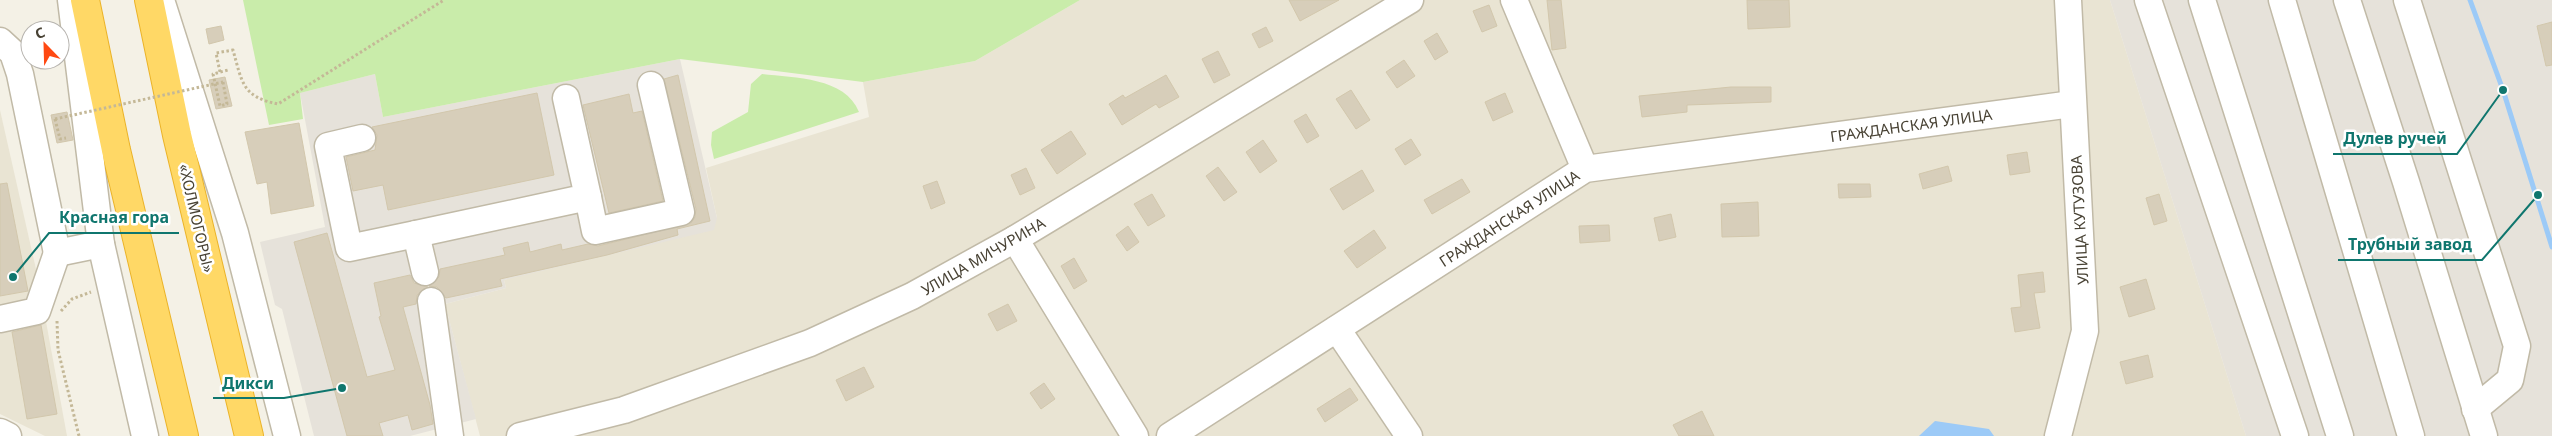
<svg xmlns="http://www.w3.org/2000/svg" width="2552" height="436" viewBox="0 0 2552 436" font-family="'Noto Sans',sans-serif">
<rect width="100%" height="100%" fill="#f4f1e6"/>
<g fill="#e9e4d3">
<path d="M1080 0H2110L2246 436H480L445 304 506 288 504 280 717 218 706 168 869 117 863 82 975 61Z"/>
<path d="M0 110 38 278 67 436H45L0 414Z"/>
</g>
<g fill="#e6e2da">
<path d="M2110 0H2552V436H2246Z"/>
<path d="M680 59 717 218 714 230 504 280 506 288 445 304 476 419 410 436H314L282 309 275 305 260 242 325 227 300 93 375 74 383 117Z"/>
</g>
<g fill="#c9ecaa">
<path d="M243 0H1080L975 61 863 82 680 59 383 117 375 74 300 93 303 119 269 125Z"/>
<path d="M762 74C795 78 845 77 859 112L714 159 711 145 712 132 748 112 751 84Z"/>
</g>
<path fill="#9ccaf7" d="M1935 421 1989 429 1994 436H1919Z"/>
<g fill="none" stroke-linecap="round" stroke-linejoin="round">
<path stroke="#9ccaf7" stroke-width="5" d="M2470 0 2503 90 2552 247"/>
</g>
<g fill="#d7ceba" stroke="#d2c7ac">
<path d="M1289 0H1339L1300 21Z"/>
<path d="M1547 0H1561L1566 48 1552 50Z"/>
<path d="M1747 0H1789L1790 27 1748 29Z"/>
<path d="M1489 5 1497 26 1482 32 1473 11Z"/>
<path d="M2552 22V65L2546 66 2537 26Z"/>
<path d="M221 26 224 40 209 44 206 29Z"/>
<path d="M1266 27 1273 41 1259 48 1252 34Z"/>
<path d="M1437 33 1448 52 1435 60 1424 41Z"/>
<path d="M1218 51 1230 75 1214 83 1202 59Z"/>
<path d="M1404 60 1415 76 1397 88 1386 72Z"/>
<path d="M678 75 710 221 677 229 678 235 607 255 500 279 502 286 446 298 437 287 429 286 439 277 440 269 505 255 503 248 528 242 530 252 561 244 562 250 588 244 598 246 691 223 695 217 696 209 664 79Z"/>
<path d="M1166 75 1179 97 1159 108 1156 104 1122 125 1109 104 1123 95 1125 98Z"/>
<path d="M225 77 232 106 216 109 209 80Z"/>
<path d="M1731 87H1771V102L1687 105V112L1642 117 1639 96Z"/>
<path d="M1351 90 1370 120 1356 129 1336 99Z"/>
<path d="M537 93 554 175 388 210 383 185 353 191 346 157 375 150 377 135 372 127Z"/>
<path d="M1505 93 1513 112 1493 121 1485 102Z"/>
<path d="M629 94 633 113 642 111 663 201 609 213 583 105Z"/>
<path d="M67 112 73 140 57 143 51 115Z"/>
<path d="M1306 114 1319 136 1307 143 1294 121Z"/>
<path d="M299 123 314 206 271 214 267 182 257 184 245 132Z"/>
<path d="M1071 131 1086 154 1057 174 1041 150Z"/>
<path d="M1411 139 1421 155 1405 165 1395 149Z"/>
<path d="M1263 140 1277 161 1260 173 1246 152Z"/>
<path d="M2027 152 2030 172 2010 175 2007 155Z"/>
<path d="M1948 166 1952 181 1923 189 1919 174Z"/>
<path d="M1218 167 1237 192 1224 201 1206 176Z"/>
<path d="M1026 168 1035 188 1020 195 1011 175Z"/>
<path d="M1362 170 1374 191 1343 210 1330 189Z"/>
<path d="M1462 179 1470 192 1432 214 1424 200Z"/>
<path d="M937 181 945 203 931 209 923 186Z"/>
<path d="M7 183 28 291 0 296V184Z"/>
<path d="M1838 184H1870L1871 197 1839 198Z"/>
<path d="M1152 194 1165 216 1148 226 1134 204Z"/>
<path d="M2159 194 2167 221 2154 225 2146 198Z"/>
<path d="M1758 202 1759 236 1722 237 1721 204Z"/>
<path d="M1671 214 1676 237 1659 241 1654 218Z"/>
<path d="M1609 225 1610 241 1580 243 1579 226Z"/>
<path d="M1128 226 1139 242 1127 251 1116 235Z"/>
<path d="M1374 230 1386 248 1357 268 1344 251Z"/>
<path d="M327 233 367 377 395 370 379 317 381 316 374 283 410 275 414 283 428 287 417 295 416 304 403 307 430 405 433 424 412 430 408 415 379 423 383 436H347L294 242Z"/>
<path d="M1074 258 1087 281 1074 289 1061 266Z"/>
<path d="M2043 272 2045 292 2034 293 2040 328 2015 332 2011 308 2021 307 2018 275Z"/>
<path d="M2146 279 2155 309 2129 317 2120 287Z"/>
<path d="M1008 304 1017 321 997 331 988 314Z"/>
<path d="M41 325 57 414 27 419 12 332Z"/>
<path d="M2148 355 2153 377 2126 384 2120 362Z"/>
<path d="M864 367 874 387 846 401 836 380Z"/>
<path d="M1044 383 1055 399 1041 409 1030 393Z"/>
<path d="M1350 388 1358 400 1325 422 1317 409Z"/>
<path d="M1702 411 1714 436H1679L1673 425Z"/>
</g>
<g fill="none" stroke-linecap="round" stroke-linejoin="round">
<defs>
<g id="minor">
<path d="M71 0 101 244 145 436"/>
<path d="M161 0 235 233 287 436"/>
<path d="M1514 0 1585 169"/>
<path d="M2148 0 2295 436"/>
<path d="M2202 0 2340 436"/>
<path d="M2282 0 2411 436"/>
<path d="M2347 0 2406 182 2484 436"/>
<path d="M2407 0 2517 346 2510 380 2475 409"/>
<path d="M0 41 13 53 20 74 57 253 101 244"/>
<path d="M362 138 328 146 349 248 416 234"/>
<path d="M588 197 595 231 681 212 651 85"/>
<path d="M1015 239 1135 436"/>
<path d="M425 272 416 234 588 197 566 98"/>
<path d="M431 301 450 436"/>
<path d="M0 319 37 311 57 253"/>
<path d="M1337 329 1409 436"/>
<path d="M0 432 8 436"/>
<path d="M520 436 624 410 810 343 912 296 1015 239 1410 0"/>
<path d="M1170 436 1585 169 2072 104"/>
<path d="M2058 436 2085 331 2068 0"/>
</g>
<g id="highway">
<path d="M85 0 116 150 184 436"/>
<path d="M149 0 177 135 249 436"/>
</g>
</defs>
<use href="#minor" stroke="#c1baa7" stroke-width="29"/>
<use href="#highway" stroke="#ebb329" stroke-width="30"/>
<g stroke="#c4b897" stroke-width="3" stroke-dasharray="2.5 2.5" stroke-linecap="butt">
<path d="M220 72 216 53 233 50C242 82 242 97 278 104L444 0"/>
<path d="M223 82 227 104 220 106 213 74 228 70"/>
<path d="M55 119 60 139 66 138"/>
<path d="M61 311 72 299 91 292"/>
<path d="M57 321 58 350 79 436"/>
</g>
<use href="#minor" stroke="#fff" stroke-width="26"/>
<use href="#highway" stroke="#ffd866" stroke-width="28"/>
<path stroke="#c4b897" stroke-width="3" stroke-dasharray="2.5 2.5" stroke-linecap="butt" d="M55 119 223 82"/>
</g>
<g text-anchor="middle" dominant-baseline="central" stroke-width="5" stroke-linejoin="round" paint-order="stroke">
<g font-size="15" fill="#484234" stroke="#fff">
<text transform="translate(1911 125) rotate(-8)">ГРАЖДАНСКАЯ УЛИЦА</text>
<text transform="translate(197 218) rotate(77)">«ХОЛМОГОРЫ»</text>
<text transform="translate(1509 218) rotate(-33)">ГРАЖДАНСКАЯ УЛИЦА</text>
<text transform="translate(2079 220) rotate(-93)">УЛИЦА КУТУЗОВА</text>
<text transform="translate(983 256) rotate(-30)">УЛИЦА МИЧУРИНА</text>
</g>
</g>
<path fill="none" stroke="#0f766e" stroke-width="2" d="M2503 90L2457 154H2333M13 277L49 233H179M2538 195L2482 260H2338M342 388L284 398H213"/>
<g fill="#0f766e" stroke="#fff" stroke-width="2">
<circle cx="2503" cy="90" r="5"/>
<circle cx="13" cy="277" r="5"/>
<circle cx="2538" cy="195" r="5"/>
<circle cx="342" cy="388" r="5"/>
</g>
<g font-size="16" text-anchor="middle" font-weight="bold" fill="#0f766e" stroke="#fff" stroke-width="5" stroke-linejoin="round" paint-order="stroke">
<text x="2395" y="144">Дулев ручей</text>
<text x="114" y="223">Красная гора</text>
<text x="2410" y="250">Трубный завод</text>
<text x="248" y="389">Дикси</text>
</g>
<g transform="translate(45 45) rotate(337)"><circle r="24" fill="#ffffff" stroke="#b6b3ae"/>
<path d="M0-4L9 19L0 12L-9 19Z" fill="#ff4912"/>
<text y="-8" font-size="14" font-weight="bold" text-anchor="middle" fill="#484234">С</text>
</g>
</svg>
